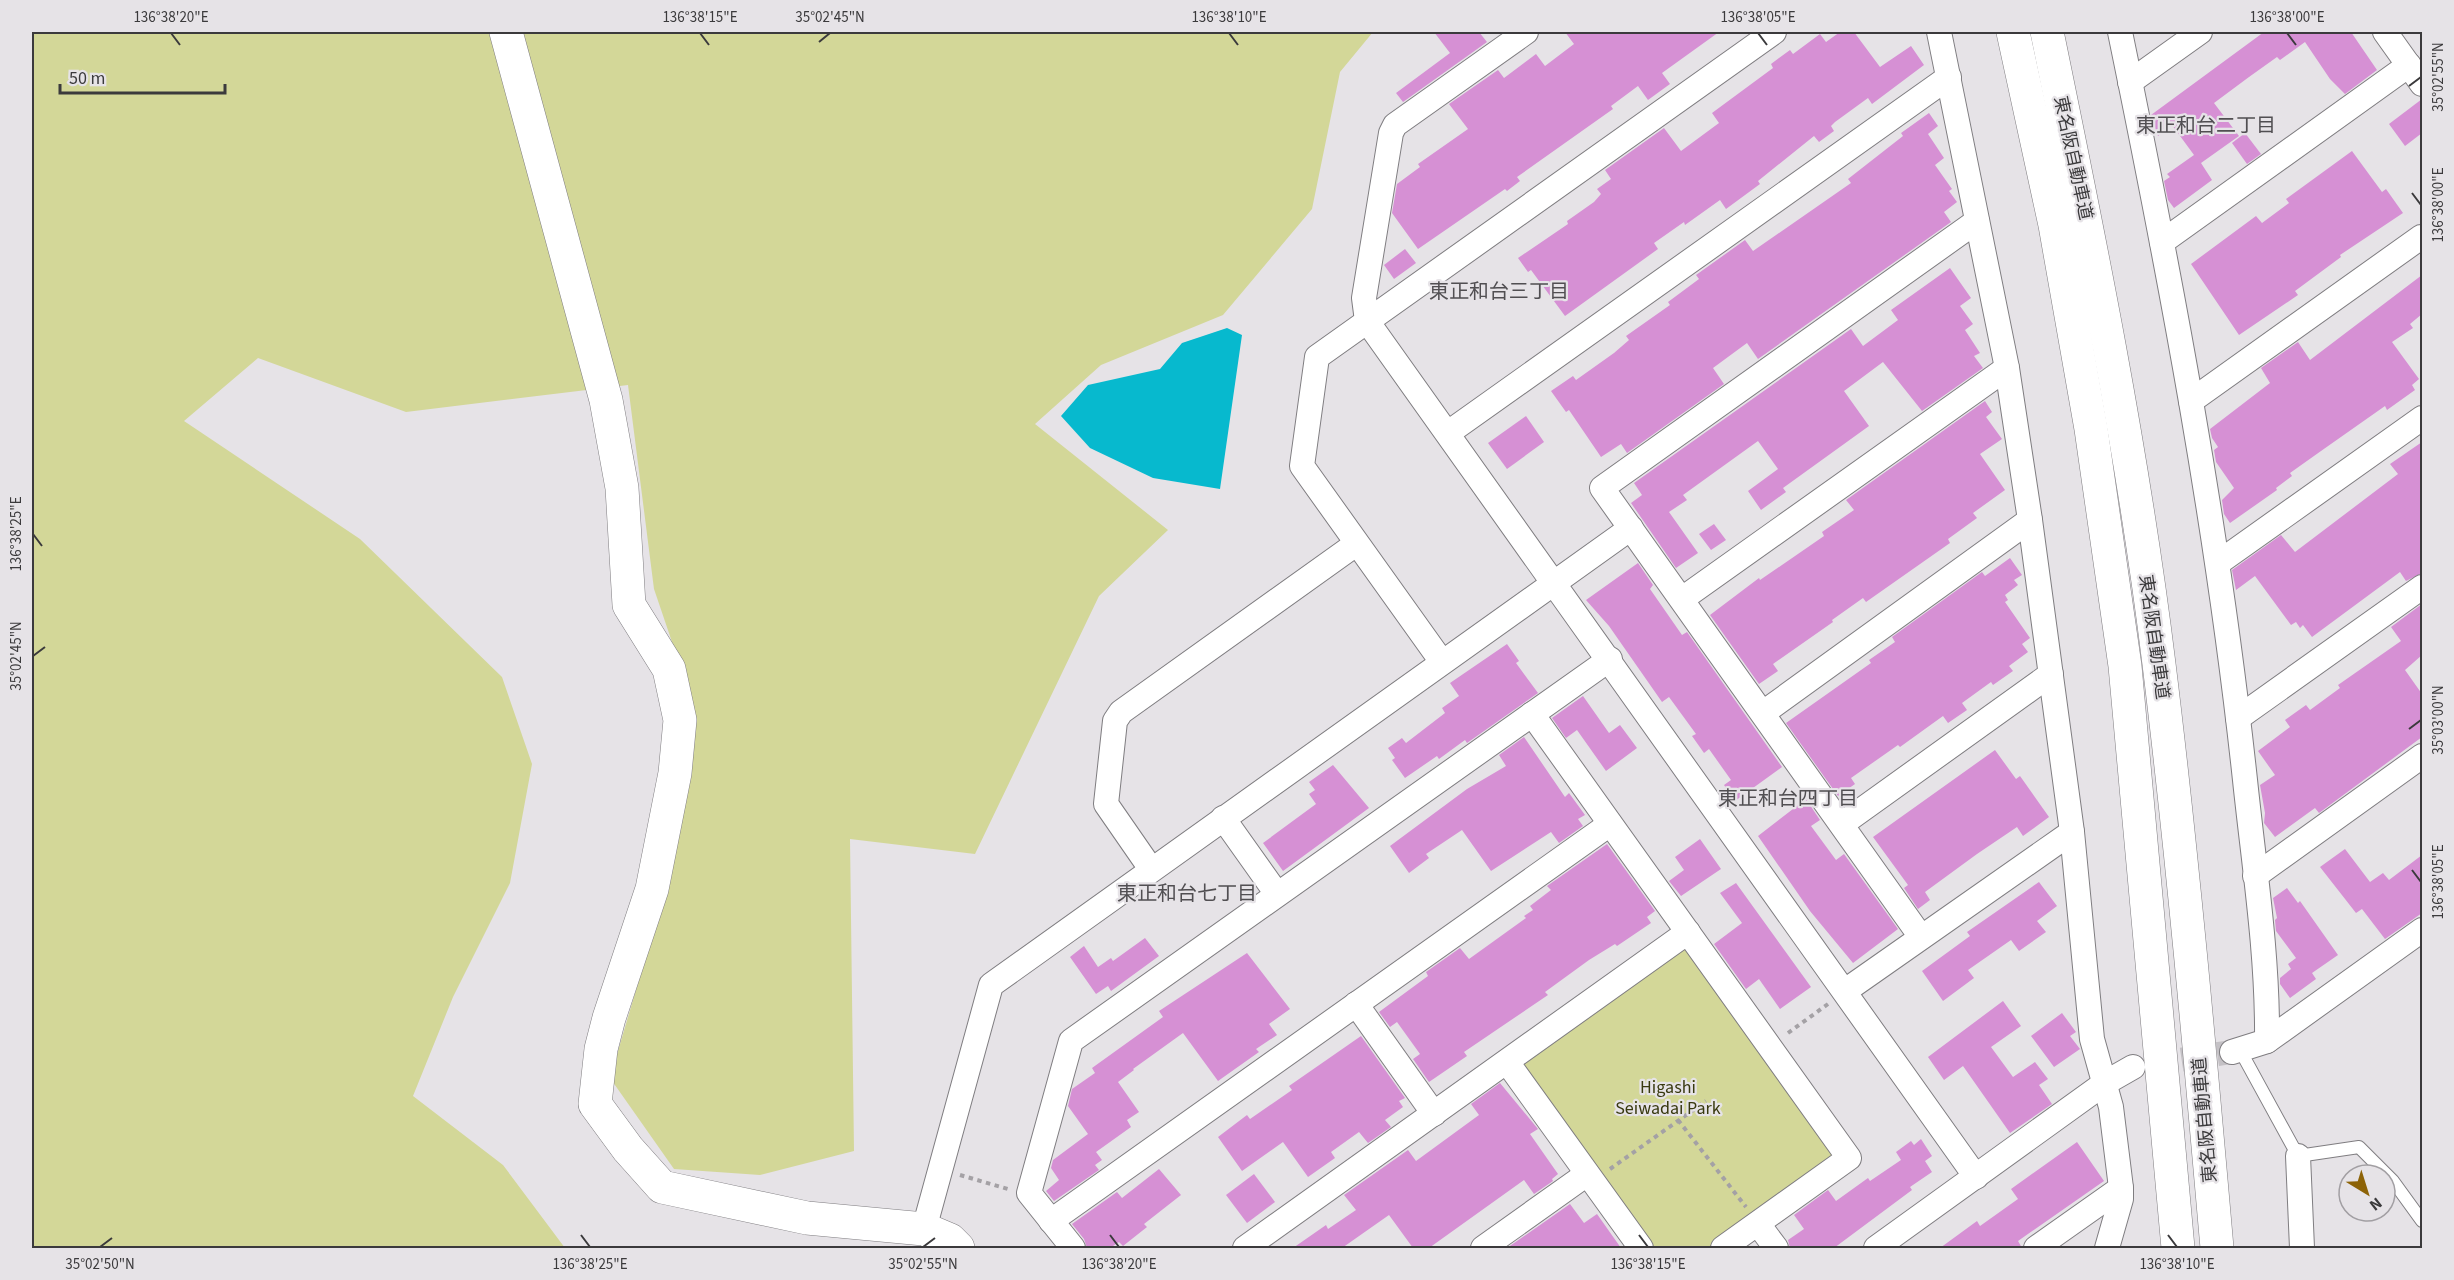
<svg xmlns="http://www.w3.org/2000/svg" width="2454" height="1280" viewBox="0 0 2454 1280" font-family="'Source Sans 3','Noto Sans JP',sans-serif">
<rect width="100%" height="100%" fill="#e6e3e7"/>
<g fill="#d3d798">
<path d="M32 32H1373L1340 72 1312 209 1223 315 1101 365 1035 424 1168 530 1099 596 975 854 850 839 854 1151 760 1175 674 1169 610 1078 667 885 690 695 654 589 628 385 406 412 258 358 184 421 360 539 502 677 532 764 510 883 453 997 413 1096 503 1165 565 1248H32Z"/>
<path d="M1681 949 1690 950 1833 1150 1831 1161 1708 1248H1651L1523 1070 1525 1061Z"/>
</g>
<path fill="#07b9ce" d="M1227 328 1242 335 1220 489 1153 478 1090 448 1061 416 1088 385 1160 369 1182 343Z"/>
<g fill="#d690d4">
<path d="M1434 32H1479L1487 42 1403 102 1396 93 1450 53Z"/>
<path d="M1565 32H1719L1662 73 1670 84 1648 100 1638 86 1611 106 1613 109 1517 177 1520 181 1507 191 1505 189 1418 249 1392 213 1397 184 1420 167 1418 164 1468 129 1449 104 1498 70 1504 78 1536 54 1545 66 1574 44Z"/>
<path d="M1840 32H1854L1880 67 1911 46 1924 65 1872 104 1868 98 1835 122 1831 126 1834 131 1819 142 1814 136 1758 181 1760 184 1726 209 1720 200 1685 225 1684 222 1654 243 1658 249 1565 316 1531 270 1528 272 1518 258 1568 224 1567 221 1594 202 1601 194 1597 189 1611 179 1605 170 1664 128 1681 151 1719 123 1712 113 1773 68 1771 64 1790 50 1793 54 1820 34 1826 42Z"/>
<path d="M2264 32H2351L2377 70 2345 94 2330 79 2305 42 2280 60 2277 57 2249 77 2214 103 2239 136 2201 163 2212 180 2174 208 2168 200 2164 181 2170 177 2167 174 2194 155 2172 125 2158 136 2151 115Z"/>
<path d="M2422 99V133L2405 146 2389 124Z"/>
<path d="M1929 113 1938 126 1928 134 1944 158 1935 165 1952 189 1949 191 1957 202 1944 212 1951 222 1758 359 1747 343 1713 368 1724 384 1627 453 1621 444 1601 457 1569 410 1566 412 1551 391 1573 376 1576 380 1614 353 1629 340 1626 336 1670 305 1668 302 1699 279 1696 275 1745 240 1753 251 1851 183 1848 179 1903 136 1901 133Z"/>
<path d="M2245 133 2261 154 2247 164 2232 143Z"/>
<path d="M2352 151 2382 192 2386 189 2403 213 2340 255 2341 257 2295 291 2298 295 2239 335 2191 264 2256 216 2262 223 2289 203 2286 199Z"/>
<path d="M1405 249 1416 263 1394 279 1384 265Z"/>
<path d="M1950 268 1971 298 1960 306 1973 324 1965 330 1980 353 1974 356 1983 368 1922 411 1883 362 1844 391 1869 426 1783 488 1786 492 1761 510 1748 491 1778 469 1758 441 1683 495 1687 500 1669 512 1698 553 1676 568 1631 503 1642 495 1634 483 1851 329 1863 346 1898 320 1891 310Z"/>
<path d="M2422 275V314L2410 324 2413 328 2392 342 2419 379 2412 385 2415 390 2387 410 2385 406 2321 451 2290 473 2292 476 2276 488 2277 490 2230 523 2224 514 2222 500 2234 488 2216 462 2214 450 2218 447 2212 438 2210 429 2270 383 2261 368 2298 342 2310 360Z"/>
<path d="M1985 401 1992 412 1986 417 2002 439 1980 454 2005 490 1973 513 1977 518 1948 539 1950 543 1866 602 1863 598 1832 620 1833 622 1773 664 1778 671 1759 684 1710 615 1759 578 1760 580 1824 536 1822 532 1854 510 1846 500Z"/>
<path d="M1526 416 1544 442 1507 469 1488 443Z"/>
<path d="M2422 442V573L2406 581 2400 572 2312 637 2303 625 2300 628 2296 622 2291 625 2255 576 2236 590 2232 570 2281 535 2295 552 2398 474 2390 464Z"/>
<path d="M1714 524 1726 540 1711 550 1699 534Z"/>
<path d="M2010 558 2022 575 2014 580 2018 585 2005 595 2008 600 2005 602 2030 638 2022 644 2028 652 2009 666 2013 671 1993 685 1991 682 1962 703 1967 710 1948 723 1943 716 1900 747 1898 745 1851 778 1855 784 1838 796 1786 723 1871 663 1869 660 1895 642 1892 637 1982 572 1985 576Z"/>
<path d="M1638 563 1653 585 1650 589 1682 635 1687 632 1782 767 1735 801 1724 785 1731 780 1709 749 1704 753 1692 736 1696 734 1669 697 1662 702 1609 626 1586 600Z"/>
<path d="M2422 604V655L2405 670 2422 694V737L2319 813 2315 808 2275 837 2264 823 2265 813 2260 785 2275 775 2258 751 2290 727 2285 720 2306 705 2310 710 2340 688 2338 685 2401 641 2391 627Z"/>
<path d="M1507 644 1519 661 1516 663 1538 693 1467 743 1465 740 1439 759 1437 756 1405 778 1392 760 1395 758 1388 748 1402 738 1406 743 1445 713 1442 708 1459 696 1450 683Z"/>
<path d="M1583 696 1609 733 1620 725 1637 748 1606 771 1577 730 1566 738 1552 718Z"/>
<path d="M1524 737 1565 797 1569 793 1585 815 1578 819 1583 826 1559 843 1551 832 1491 871 1462 830 1426 854 1429 858 1409 873 1390 846 1467 789 1506 766 1499 755Z"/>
<path d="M1995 750 2016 779 2020 776 2049 817 2023 836 2017 827 1977 854 1925 892 1930 900 1918 909 1904 888 1908 885 1873 837Z"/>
<path d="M1333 765 1369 808 1283 871 1263 843 1316 804 1309 794 1315 790 1309 782Z"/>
<path d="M1806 799 1820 820 1811 826 1836 860 1844 854 1898 929 1853 963 1810 911 1758 836Z"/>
<path d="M1700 839 1721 869 1681 896 1669 881 1684 870 1675 857Z"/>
<path d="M1607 844 1655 911 1647 917 1651 923 1617 946 1615 944 1589 960 1545 992 1548 995 1464 1052 1467 1056 1429 1082 1413 1059 1420 1054 1397 1022 1390 1027 1379 1012 1428 976 1426 972 1460 948 1469 959 1526 918 1524 916 1533 910 1530 906 1551 890 1547 886Z"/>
<path d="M2345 849 2370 882 2383 873 2389 880 2422 855V913L2385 939 2362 909 2356 913 2320 867Z"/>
<path d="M2039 882 2057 906 2037 921 2046 932 2019 951 2011 940 1968 970 1974 978 1943 1001 1922 971 1970 936 1967 932Z"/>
<path d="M1736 883 1811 987 1780 1009 1759 979 1746 989 1714 944 1742 923 1720 893Z"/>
<path d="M2287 888 2298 903 2300 901 2338 955 2312 973 2316 979 2290 998 2280 984V978L2291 969 2288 964 2296 958 2276 931 2275 920 2277 918 2273 898Z"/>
<path d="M1145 938 1159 956 1111 991 1108 986 1096 994 1070 957 1084 946 1098 967 1111 958 1113 961Z"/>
<path d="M1247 953 1290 1009 1269 1024 1277 1035 1256 1049 1259 1052 1218 1081 1183 1033 1133 1069 1134 1070 1118 1082 1139 1112 1127 1120 1131 1127 1096 1152 1102 1160 1095 1165 1099 1170 1054 1201 1046 1191 1059 1180 1051 1168 1053 1160 1088 1134 1068 1106 1072 1089 1095 1073 1092 1068 1163 1017 1159 1011Z"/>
<path d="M2003 1001 2021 1026 1991 1047 2013 1077 2035 1062 2048 1079 2039 1085 2052 1104 2010 1133 1963 1066 1944 1080 1928 1057Z"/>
<path d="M2062 1013 2076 1032 2070 1036 2080 1049 2054 1067 2031 1036Z"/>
<path d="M1361 1036 1405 1098 1399 1101 1403 1107 1385 1120 1391 1127 1368 1143 1359 1132 1331 1152 1335 1158 1308 1177 1283 1142 1242 1171 1218 1137 1247 1115 1250 1119 1292 1090 1289 1086Z"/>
<path d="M1500 1083 1538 1129 1530 1134 1558 1174 1552 1179 1553 1181 1534 1194 1524 1180 1429 1248H1413L1389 1215 1342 1248H1293L1326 1225 1328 1229 1356 1210 1344 1195 1408 1150 1416 1161 1479 1115 1471 1104Z"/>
<path d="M1921 1139 1932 1156 1925 1161 1932 1172 1910 1187 1912 1190 1834 1248H1790L1788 1240 1804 1229 1794 1215 1828 1190 1836 1201 1868 1178 1870 1181 1901 1160 1896 1152 1911 1141 1914 1145Z"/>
<path d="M2077 1142 2104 1181 2018 1241 2022 1248H1940L1977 1221 1980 1226 2018 1199 2011 1189Z"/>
<path d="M1159 1169 1181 1195 1144 1224 1147 1227 1123 1246 1119 1242 1110 1248H1087L1084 1239 1072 1224 1117 1192 1122 1198Z"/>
<path d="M1254 1174 1275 1202 1247 1223 1226 1195Z"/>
<path d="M1570 1204 1584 1223 1597 1214 1621 1248H1507Z"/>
</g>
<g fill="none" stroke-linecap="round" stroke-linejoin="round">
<path stroke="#c4c1c5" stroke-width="24" stroke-dasharray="24 12" stroke-linecap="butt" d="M2146 1065 2232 1052"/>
<defs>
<path id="lane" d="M2240 1050 2298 1156 2359 1147 2393 1181 2422 1221"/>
<g id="street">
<path d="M1526 32 1395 125 1391 133 1364 298 1367 321 1976 1177"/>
<path d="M1939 32 2007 368 2030 520 2072 832 2092 1039 2111 1107 2121 1188V1199L2107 1248"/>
<path d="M2120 32C2171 280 2218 528 2245 780 2254 866 2268 954 2267 1041"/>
<path d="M2385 32 2422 84"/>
<path d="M2130 82 2200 32"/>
<path d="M2162 242 2409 65"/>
<path d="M2191 401 2421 237 2422 240"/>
<path d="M1448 433 1949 77"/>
<path d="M2218 563 2422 418"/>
<path d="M1682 599 2007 368"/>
<path d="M1442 662 1302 466 1317 357 1774 32"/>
<path d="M1763 713 2030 520"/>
<path d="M1532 714 1849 1158 1723 1248"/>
<path d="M2238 718 2422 587"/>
<path d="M1223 818 1277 894"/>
<path d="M1842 824 2051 674"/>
<path d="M1151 869 1106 804 1115 721 1121 712 1356 544"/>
<path d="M2255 876 2422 756"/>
<path d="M1921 937 1602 488 1977 221"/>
<path d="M1845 991 2072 832"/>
<path d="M1356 1004 1434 1114"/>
<path d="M2232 1052 2267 1041 2422 930"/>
<path d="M1507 1062 1641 1248"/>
<path d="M2298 1156 2302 1248"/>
<path d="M1051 1221 1610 824"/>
<path d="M1758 1224 1776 1248"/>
<path d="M924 1229 991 985 1631 528"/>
<path d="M1073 1248 1029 1193 1071 1041 1610 659"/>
<path d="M1245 1248 1688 932"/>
<path d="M1483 1248 1587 1174"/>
<path d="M1876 1248 2105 1083 2133 1067"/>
<path d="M2036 1248 2121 1188"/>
</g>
<path id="secondary" d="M506 32 606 400 622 488 629 605 669 669 680 720 675 773 652 889 609 1018 601 1049 595 1104 628 1149 662 1187 807 1218 924 1229 950 1240 958 1248"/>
<g id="highway">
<path d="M2013 32 2055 225 2091 429 2125 666 2178 1248"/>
<path d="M2047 32C2090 241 2133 452 2159 664 2183 859 2200 1054 2217 1248"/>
</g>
</defs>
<use href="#lane" stroke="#7f7d80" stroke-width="14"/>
<use href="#street" stroke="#7f7d80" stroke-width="26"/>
<use href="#secondary" stroke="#7f7d80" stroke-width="34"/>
<use href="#highway" stroke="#7f7d80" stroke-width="34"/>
<g stroke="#a4a1a5" stroke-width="4" stroke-dasharray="4.5 4.5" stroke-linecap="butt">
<path d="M1788 1033 1828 1004"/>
<path d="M1678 1120 1746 1207"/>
<path d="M1610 1169 1706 1101"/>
<path d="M960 1175 1008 1189"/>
</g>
<use href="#lane" stroke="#fff" stroke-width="12"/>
<use href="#street" stroke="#fff" stroke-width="24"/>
<use href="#secondary" stroke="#fff" stroke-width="33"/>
<use href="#highway" stroke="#fff" stroke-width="33"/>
</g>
<path fill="none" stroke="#3b3a3c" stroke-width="2" d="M171 33 180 45M700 33 709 45M1229 33 1238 45M1758 33 1767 45M2287 33 2296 45M819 42 830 33M2409 86 2421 77M2412 193 2421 205M33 534 42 546M33 656 45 647M2409 729 2421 720M2412 870 2421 882M581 1235 590 1247M1110 1235 1119 1247M1639 1235 1648 1247M2168 1235 2177 1247M100 1247 112 1238M923 1247 935 1238"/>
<g text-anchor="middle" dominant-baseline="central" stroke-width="4.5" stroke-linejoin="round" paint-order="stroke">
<g font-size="18" fill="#3b3a3c" stroke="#e6e3e7">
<text transform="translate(2073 158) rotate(78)">東名阪自動車道</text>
<text transform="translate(2154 637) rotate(82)">東名阪自動車道</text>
<text transform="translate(2205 1120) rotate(-95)">東名阪自動車道</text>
</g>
<g font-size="18" fill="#38390f" stroke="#e6e3e7">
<text x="1668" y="1087">Higashi<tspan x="1668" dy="21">Seiwadai Park</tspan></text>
</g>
<g font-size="20" fill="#514f52" stroke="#e6e3e7">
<text x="2206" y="126">東正和台二丁目</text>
<text x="1499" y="292">東正和台三丁目</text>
<text x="1788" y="799">東正和台四丁目</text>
<text x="1187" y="894">東正和台七丁目</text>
</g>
</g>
<rect width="2454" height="1280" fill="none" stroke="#e6e3e7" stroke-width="66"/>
<g transform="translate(2367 1193) rotate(142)"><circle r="28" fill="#e6e3e7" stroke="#a29fa3" stroke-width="1.5"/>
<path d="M0-4.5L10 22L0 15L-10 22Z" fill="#8d6307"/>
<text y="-9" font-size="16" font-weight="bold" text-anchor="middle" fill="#3b3a3c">N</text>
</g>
<path d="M60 84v9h165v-9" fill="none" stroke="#3b3a3c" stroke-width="3"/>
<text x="69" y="84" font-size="18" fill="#3b3a3c" stroke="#e6e3e7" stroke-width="4.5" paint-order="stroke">50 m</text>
<rect x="33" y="33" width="2388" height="1214" fill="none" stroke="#3b3a3c" stroke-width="2"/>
<g font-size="15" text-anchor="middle" fill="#3b3a3c">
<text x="171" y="22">136°38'20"E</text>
<text x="700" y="22">136°38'15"E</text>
<text x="830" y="22">35°02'45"N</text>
<text x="1229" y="22">136°38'10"E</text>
<text x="1758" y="22">136°38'05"E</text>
<text x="2287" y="22">136°38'00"E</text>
<text transform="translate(2438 77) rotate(-90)" y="5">35°02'55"N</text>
<text transform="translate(2438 205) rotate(-90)" y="5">136°38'00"E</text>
<text transform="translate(16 534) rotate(-90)" y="5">136°38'25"E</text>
<text transform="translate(16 656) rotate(-90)" y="5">35°02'45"N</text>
<text transform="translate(2438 720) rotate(-90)" y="5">35°03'00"N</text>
<text transform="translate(2438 882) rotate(-90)" y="5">136°38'05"E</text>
<text x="100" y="1269">35°02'50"N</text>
<text x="590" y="1269">136°38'25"E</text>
<text x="923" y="1269">35°02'55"N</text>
<text x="1119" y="1269">136°38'20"E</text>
<text x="1648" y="1269">136°38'15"E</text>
<text x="2177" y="1269">136°38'10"E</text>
</g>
</svg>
